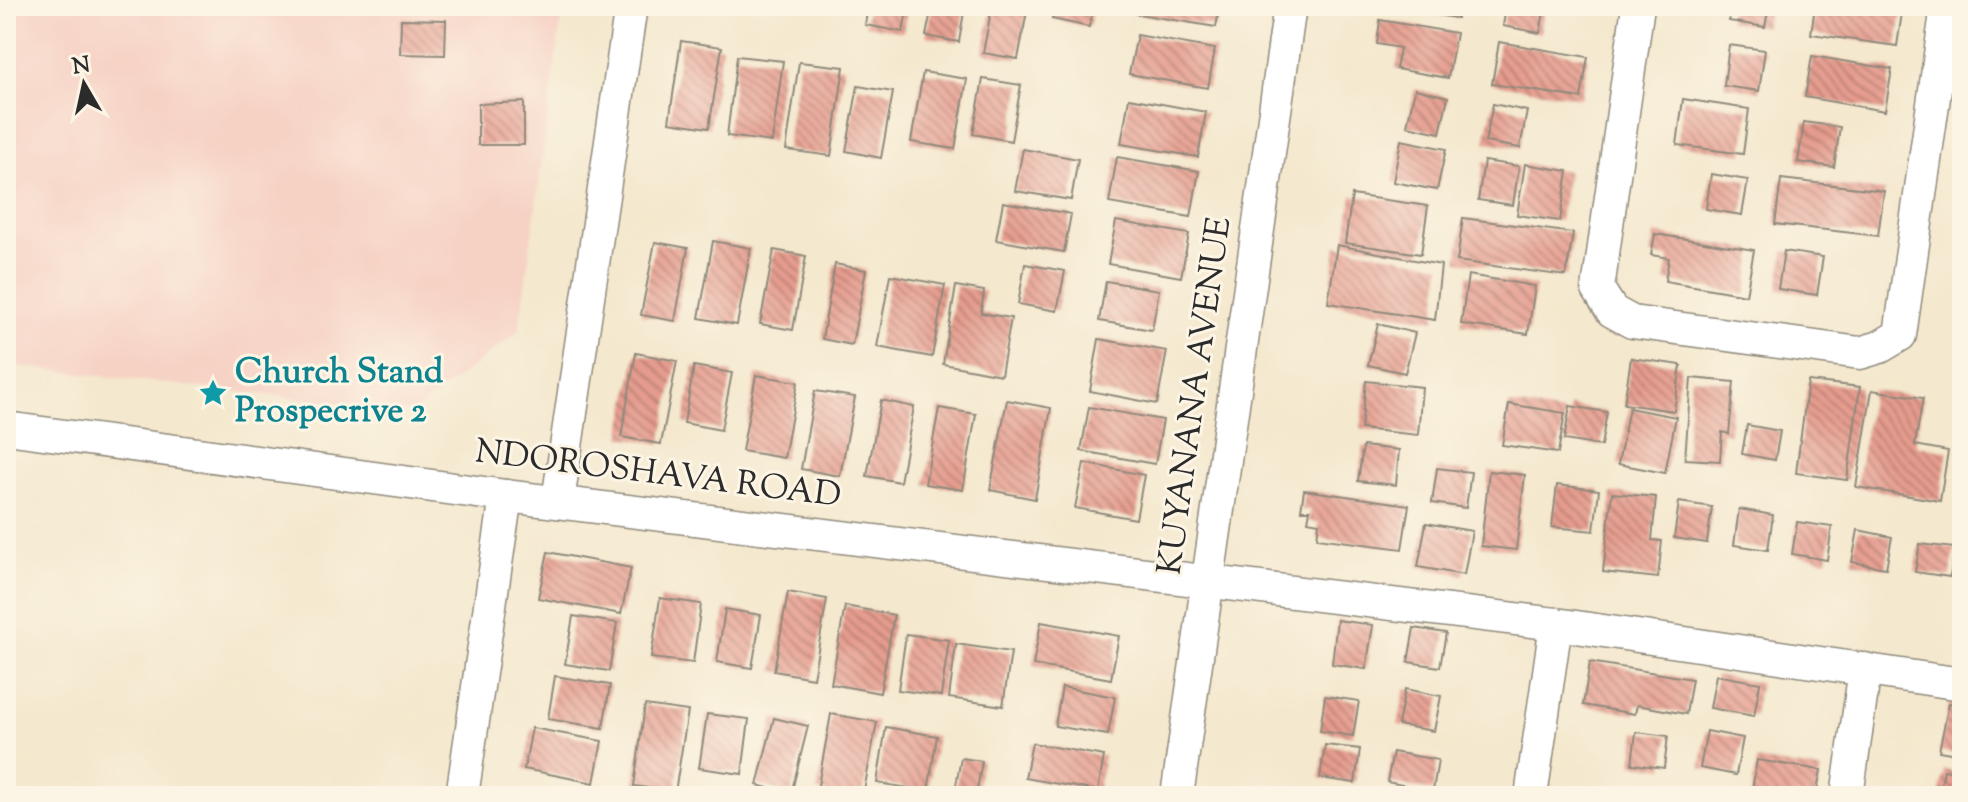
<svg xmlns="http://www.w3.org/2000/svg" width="1968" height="802" viewBox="0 0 1968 802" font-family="'Sorts Mill Goudy',serif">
<defs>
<pattern id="building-back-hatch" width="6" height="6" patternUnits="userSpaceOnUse" patternTransform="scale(2)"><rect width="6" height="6" fill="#e59c8e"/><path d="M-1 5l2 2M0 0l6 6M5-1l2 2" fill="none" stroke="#ba7f74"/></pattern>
</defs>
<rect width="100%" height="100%" fill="#fcf5e5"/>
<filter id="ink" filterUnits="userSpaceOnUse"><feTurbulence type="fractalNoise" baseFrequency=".0125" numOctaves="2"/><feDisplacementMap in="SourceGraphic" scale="16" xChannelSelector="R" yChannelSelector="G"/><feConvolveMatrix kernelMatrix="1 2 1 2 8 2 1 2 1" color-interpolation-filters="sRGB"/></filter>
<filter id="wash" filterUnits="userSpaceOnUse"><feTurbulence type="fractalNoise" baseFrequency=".006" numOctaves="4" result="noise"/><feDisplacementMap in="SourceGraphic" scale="32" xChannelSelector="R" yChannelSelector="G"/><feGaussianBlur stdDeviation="1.8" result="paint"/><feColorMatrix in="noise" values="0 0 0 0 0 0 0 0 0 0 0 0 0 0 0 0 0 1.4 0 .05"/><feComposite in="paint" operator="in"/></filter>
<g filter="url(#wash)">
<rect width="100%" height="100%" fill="#f4e8ce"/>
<path fill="#f6d2c4" d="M6 6H563L519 331 413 412 6 365Z"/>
<g id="blocks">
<g fill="url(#building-back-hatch)">
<path d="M868 6H908L903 32 865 25Z"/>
<path d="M932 6H965L959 42 926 36Z"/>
<path d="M992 6H1028L1018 59 983 53Z"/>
<path d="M1055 6H1094L1089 27 1052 19Z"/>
<path d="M1133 6H1220L1216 27 1132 13Z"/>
<path d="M1390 6H1459L1457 18 1390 8Z"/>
<path d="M1506 6H1545L1540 33 1503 26Z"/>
<path d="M1731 6H1769L1765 27 1729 21Z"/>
<path d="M1815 6H1903L1897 46 1811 34Z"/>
<path d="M401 19 446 20 445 55 400 54Z"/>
<path d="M1380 20 1456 33 1448 78 1396 69 1400 48 1377 44Z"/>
<path d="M1137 35 1215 49 1208 88 1129 74Z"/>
<path d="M681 41 722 47 709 128 669 122Z"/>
<path d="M1499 42 1588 57 1581 98 1492 84Z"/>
<path d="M1729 45 1765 50 1759 91 1724 86Z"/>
<path d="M737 56 783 61 772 142 727 136Z"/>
<path d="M1812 56 1892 69 1885 111 1805 97Z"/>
<path d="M799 62 844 67 831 156 786 150Z"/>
<path d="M923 72 967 79 955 149 911 142Z"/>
<path d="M983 79 1021 85 1011 141 973 134Z"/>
<path d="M858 86 893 92 881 158 846 151Z"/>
<path d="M1415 89 1448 97 1440 133 1407 126Z"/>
<path d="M1129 98 1206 112 1198 157 1121 144Z"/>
<path d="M1683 99 1749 109 1743 154 1677 145Z"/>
<path d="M524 102V145H478V104Z"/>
<path d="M1493 104 1527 111 1520 148 1485 142Z"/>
<path d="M1804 122 1840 127 1834 167 1798 162Z"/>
<path d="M1401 140 1446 149 1437 190 1393 182Z"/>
<path d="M1023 149 1078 159 1071 200 1015 191Z"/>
<path d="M1117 157 1199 171 1191 217 1109 203Z"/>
<path d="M1484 161 1519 166 1513 205 1478 200Z"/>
<path d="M1525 164 1568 171 1560 221 1517 215Z"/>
<path d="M1711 174 1748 180 1742 215 1706 209Z"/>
<path d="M1781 179 1884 191 1878 236 1775 224Z"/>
<path d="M1352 195 1428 206 1421 254 1345 243Z"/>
<path d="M1003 202 1071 214 1064 252 996 240Z"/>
<path d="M1463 218 1573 233 1566 276 1457 261Z"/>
<path d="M1116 221 1189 234 1181 277 1108 264Z"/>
<path d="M1655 234 1754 250 1746 295 1665 281 1669 258 1651 255Z"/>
<path d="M713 241 751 248 737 325 699 318Z"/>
<path d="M655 242 688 248 675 321 641 315Z"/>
<path d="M1337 245 1441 265 1435 320 1328 303Z"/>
<path d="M774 250 806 256 793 330 760 324Z"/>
<path d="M1784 251 1823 257 1817 295 1778 289Z"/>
<path d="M835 264 866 270 852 345 822 339Z"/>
<path d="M1025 264 1065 271 1057 311 1018 304Z"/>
<path d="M890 275 945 285 932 357 877 347Z"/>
<path d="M1468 275 1535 286 1528 334 1461 324Z"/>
<path d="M1106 281 1159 290 1152 330 1099 321Z"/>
<path d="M956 286 984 291 981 313 1011 318 1001 375 943 364Z"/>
<path d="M1378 324 1415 333 1405 373 1368 365Z"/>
<path d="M1099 339 1167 351 1157 404 1090 391Z"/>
<path d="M636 353 677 361 661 444 621 437Z"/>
<path d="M1631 358 1681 365 1674 411 1624 404Z"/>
<path d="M694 366 732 373 721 430 684 423Z"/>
<path d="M756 375 798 382 784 458 742 451Z"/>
<path d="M1691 378 1734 382 1729 434 1722 432 1720 461 1685 459Z"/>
<path d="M1366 381 1422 387 1418 435 1361 429Z"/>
<path d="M1808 381 1860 387 1847 480 1796 473Z"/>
<path d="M1872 390 1923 398 1915 445 1948 451 1940 501 1856 487Z"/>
<path d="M815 391 855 397 840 476 801 469Z"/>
<path d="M881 400 914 407 900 482 867 476Z"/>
<path d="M1007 400 1051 408 1035 499 990 490Z"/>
<path d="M1509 404 1565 413 1558 453 1502 445Z"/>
<path d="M1570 406 1607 412 1601 446 1564 440Z"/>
<path d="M1089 407 1163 420 1155 464 1081 451Z"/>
<path d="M939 408 976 414 963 490 925 484Z"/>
<path d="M1629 408 1676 417 1665 473 1618 464Z"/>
<path d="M1747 425 1780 431 1775 460 1742 454Z"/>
<path d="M1363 446 1399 450 1396 485 1358 481Z"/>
<path d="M1084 463 1144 475 1136 519 1075 508Z"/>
<path d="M1437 468 1471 472 1466 508 1432 503Z"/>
<path d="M1489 471 1525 475 1516 550 1481 546Z"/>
<path d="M1557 485 1599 490 1594 531 1552 527Z"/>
<path d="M1304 490 1409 505 1402 549 1317 538 1319 523 1308 521 1310 510H1301Z"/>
<path d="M1612 493 1656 497 1652 540 1662 541 1658 578 1603 572Z"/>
<path d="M1679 502 1712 507 1707 543 1674 538Z"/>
<path d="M1739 509 1773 515 1768 550 1734 545Z"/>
<path d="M1797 522 1832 527 1827 560 1792 554Z"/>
<path d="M1426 523 1472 531 1464 575 1418 567Z"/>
<path d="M1858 530 1892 537 1886 568 1852 562Z"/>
<path d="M1920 544 1955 548 1950 577 1915 572Z"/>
<path d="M548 552 631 568 621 614 538 598Z"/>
<path d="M788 592 827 599 813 678 774 671Z"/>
<path d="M660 598 701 604 693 663 651 658Z"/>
<path d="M845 606 894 615 880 693 831 684Z"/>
<path d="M725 609 761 615 752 668 717 662Z"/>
<path d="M573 616 617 623 609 671 565 664Z"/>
<path d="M1337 620 1373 625 1366 669 1332 664Z"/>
<path d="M1041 622 1119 636 1111 679 1033 665Z"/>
<path d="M1414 628 1446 633 1440 667 1408 662Z"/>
<path d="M906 634 949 640 941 696 898 690Z"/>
<path d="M956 644 1011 652 1003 706 949 698Z"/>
<path d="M1590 662 1692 679 1686 714 1637 705 1635 714 1583 705Z"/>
<path d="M1716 675 1760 683 1754 716 1710 708Z"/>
<path d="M555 676 610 685 603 728 548 719Z"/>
<path d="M1062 687 1115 697 1108 735 1055 726Z"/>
<path d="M1405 689 1441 696 1434 731 1398 725Z"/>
<path d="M1325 696 1359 701 1353 736 1320 731Z"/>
<path d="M1949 703 1962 706V755L1939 751Z"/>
<path d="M645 705 688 711 675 792 634 786Z"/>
<path d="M707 714 749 719 742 774 699 768Z"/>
<path d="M831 714 877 722 863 796H843L817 791Z"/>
<path d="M774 718 808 726 791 794 757 785Z"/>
<path d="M886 727 937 736 928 791 877 783Z"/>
<path d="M532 728 602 741 594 783 524 769Z"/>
<path d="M1707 731 1743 738 1736 775 1700 768Z"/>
<path d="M1636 732 1668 736 1664 768 1632 764Z"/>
<path d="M1032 743 1104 756 1098 791 1025 778Z"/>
<path d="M1325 745 1360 749 1355 783 1320 778Z"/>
<path d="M1393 752 1438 760 1433 791 1387 782Z"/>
<path d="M961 758 982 761 976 796H954Z"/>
<path d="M1757 760 1821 770 1816 796H1751Z"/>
<path d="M1944 770 1962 773V796H1939Z"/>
<path d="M1627 787 1658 791 1657 796H1626Z"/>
</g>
</g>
</g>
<g filter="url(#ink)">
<use href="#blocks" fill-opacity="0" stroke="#908a7c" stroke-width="2"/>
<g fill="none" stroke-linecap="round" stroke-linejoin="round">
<defs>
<g id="street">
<path d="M1638 6 1598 289 1612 311 1632 322 1860 353 1880 347 1900 335 1947 6"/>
<path d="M6 428 506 496 1556 624 1962 684"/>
<path d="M558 501 631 6"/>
<path d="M462 796 506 496"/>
<path d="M1177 796 1290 6"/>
<path d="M1531 796 1556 624"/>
<path d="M1847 796 1865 669"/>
</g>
</defs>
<use href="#street" stroke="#908a7c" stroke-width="35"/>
<use href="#street" stroke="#fff" stroke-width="32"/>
</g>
</g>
<defs>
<symbol id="sight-bare" viewBox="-9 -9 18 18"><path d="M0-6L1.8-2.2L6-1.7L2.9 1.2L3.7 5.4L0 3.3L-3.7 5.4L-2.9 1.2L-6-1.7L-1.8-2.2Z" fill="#0f9aa8" stroke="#fcf5e5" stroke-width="2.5" paint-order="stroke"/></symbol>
</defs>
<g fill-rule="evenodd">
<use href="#sight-bare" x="193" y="373" width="40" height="40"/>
</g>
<g text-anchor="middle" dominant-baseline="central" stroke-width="6" stroke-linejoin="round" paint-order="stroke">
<g font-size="34" font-weight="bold" fill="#0d838f" stroke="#fcf5e5" text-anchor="start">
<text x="235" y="373">Church Stand<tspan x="235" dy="39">Prospecrive 2</tspan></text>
</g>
<g font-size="34" fill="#2b2b2b" stroke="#fcf5e5">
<text transform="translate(1196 396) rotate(-82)">KUYANANA AVENUE</text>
<text transform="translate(658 475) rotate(7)">NDOROSHAVA ROAD</text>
</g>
</g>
<rect width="1968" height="802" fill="none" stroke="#fcf5e5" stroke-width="32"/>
<g transform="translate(84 84) rotate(351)" stroke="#fcf5e5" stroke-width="6" paint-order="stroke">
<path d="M0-6L14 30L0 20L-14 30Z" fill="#2b2b2b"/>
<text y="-12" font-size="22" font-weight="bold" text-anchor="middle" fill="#2b2b2b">N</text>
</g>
</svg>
